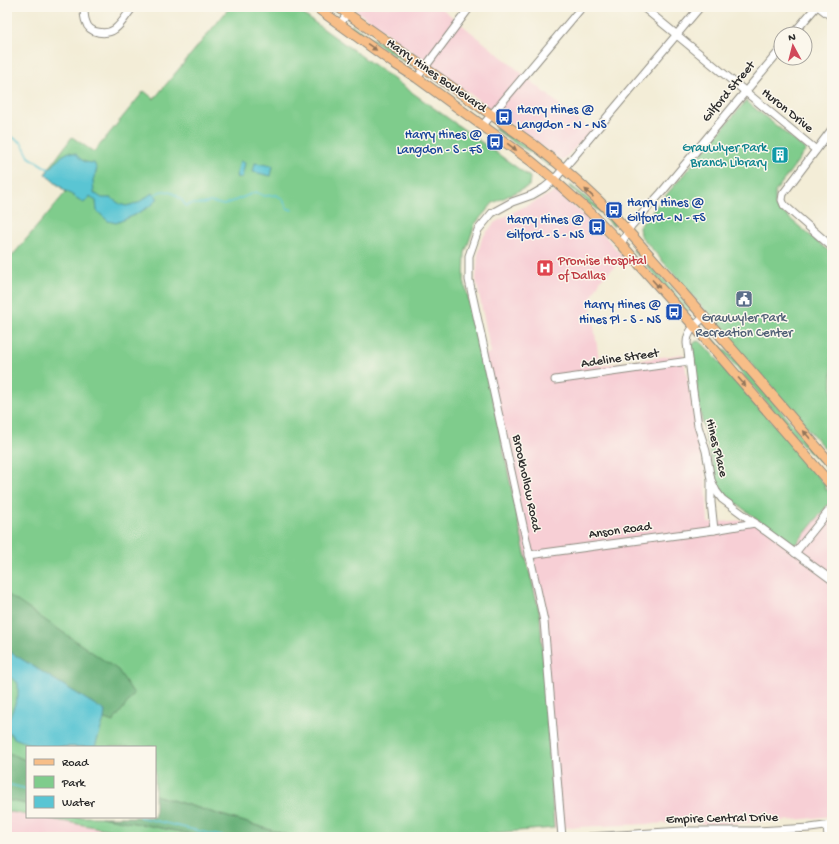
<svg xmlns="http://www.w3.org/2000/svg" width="839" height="844" viewBox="0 0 839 844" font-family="'Gochi Hand',sans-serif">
<rect width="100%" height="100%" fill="#fbf7ec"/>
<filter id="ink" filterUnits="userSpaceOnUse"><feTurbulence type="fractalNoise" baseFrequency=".025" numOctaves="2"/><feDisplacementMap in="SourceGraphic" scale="8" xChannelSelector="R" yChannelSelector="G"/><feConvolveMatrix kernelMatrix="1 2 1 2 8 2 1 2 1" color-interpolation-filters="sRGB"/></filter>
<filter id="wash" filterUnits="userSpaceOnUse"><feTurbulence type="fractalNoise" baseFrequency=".012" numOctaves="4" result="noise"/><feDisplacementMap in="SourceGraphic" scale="16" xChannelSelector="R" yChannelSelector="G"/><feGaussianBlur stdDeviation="0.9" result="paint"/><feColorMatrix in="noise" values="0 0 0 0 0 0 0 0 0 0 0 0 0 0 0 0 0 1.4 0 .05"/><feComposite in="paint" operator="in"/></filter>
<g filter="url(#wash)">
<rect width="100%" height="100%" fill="#f3edd7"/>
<g fill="#f7cfd5">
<path d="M351 7H440L529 79 568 112 592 130 562 161Z"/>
<path d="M557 191 595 225 624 258 601 279 590 300 600 366 683 354 706 482 708 523 756 519 790 544 794 545 796 544 832 500V816L794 820 724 824 672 823 554 828 540 614 524 549 491 390 482 355 491 353 476 279 478 255 482 238 494 223 513 212Z"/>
<path d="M7 811 27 815V817H40L149 837H7Z"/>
</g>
<g fill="#7fcc8c" stroke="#557c5c">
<path d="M230 7H293L530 177 529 186 493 203 475 224 465 253 464 281 491 390 524 549 540 614 554 828 444 837H294L155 795V747H27V761L7 752V262L66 192 45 174 72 137 94 152 144 91 154 99Z"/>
<path d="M352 25 371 38 386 45 412 64 411 66C391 53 370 40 350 27Z"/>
<path d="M746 101 806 150 775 192V206L832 254V457L640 235 639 227Z"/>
<path d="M496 127 505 134 522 143 550 164 549 166 532 153 516 144 495 129Z"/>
<path d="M570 185 596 205 615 224 613 226 598 210 589 204 569 186Z"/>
<path d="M634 249 643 260 660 275 691 309 687 312 633 251Z"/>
<path d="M707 331 719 345 737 360 756 381 832 471V475L822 463 808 451 706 332Z"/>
<path d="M698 341 701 342 743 387 826 486H824L825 490 827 489C830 493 831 495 831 500H832L796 544H790L788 542 730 499 724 494 717 484 700 412 692 346 695 342Z"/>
<path d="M7 800 27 804V815L7 811Z"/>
<path d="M40 817H101L151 826 197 835V837H149Z"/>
</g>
<g fill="#67b078" stroke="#496e52">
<path d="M7 594 118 670 134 694 113 722 104 719V711L7 650Z"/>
<path d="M7 752 27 761V804L7 800Z"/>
<path d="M155 795 294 837H205L151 826 101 817H155Z"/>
</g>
<g fill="#5ac5d3" stroke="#42787f">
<path d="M69 152 76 154C81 161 86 163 94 163L97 169 93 180 94 193 102 198H111L120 204 126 206 138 203 152 193 158 198 152 205 135 215 116 223 108 221 97 211 96 201 90 196 84 203 66 191 45 174 62 156Z"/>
<path d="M240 161 245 163 242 178 236 177Z"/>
<path d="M255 163 273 166 271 176 253 172Z"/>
<path d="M7 650 105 711 104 719 95 747H37L14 738 8 731V722L18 696V683L10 677 7 675Z"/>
</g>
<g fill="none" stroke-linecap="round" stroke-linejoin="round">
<g stroke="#5ac5d3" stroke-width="1.5">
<path d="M7 134 22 143 29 157 50 170"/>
<path d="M155 195C165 185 180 196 186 206L190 204H203L210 202 224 205 256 192 264 196 277 195 283 200 287 208 292 210"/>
<path d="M7 784 27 789"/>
<path d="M139 817 225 837"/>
</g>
</g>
</g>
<g filter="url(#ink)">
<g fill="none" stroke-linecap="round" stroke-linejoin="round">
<defs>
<g id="minor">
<path d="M84 7C84 12 84 18 86 22 89 34 107 35 115 29 122 24 127 14 133 7"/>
<path d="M643 7 816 150"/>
<path d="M819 7 832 17"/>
<path d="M340 24 352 7"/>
<path d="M793 34 816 7"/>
<path d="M417 78 470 7"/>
<path d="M483 125 582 7"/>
<path d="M832 129 783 194 782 200 784 205 832 247"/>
<path d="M621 244 631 226 661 193 781 49"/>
<path d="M704 317C696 325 687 331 687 343L692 384 698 426 706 451 711 480 716 491 722 499 832 580"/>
<path d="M555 380 689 361"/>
<path d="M711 482V502L714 530"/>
<path d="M795 553 832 507"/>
<path d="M529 555 714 530 755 523"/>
<path d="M827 826 828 837"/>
<path d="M562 837 544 621 469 280V256L478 230 492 213 512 202 532 195 544 188 554 180 700 7"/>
<path d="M589 837 682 831H756L810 828 832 825"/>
</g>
<g id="major">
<path d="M316 7 392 62 417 78 531 161 554 180 591 213 621 244 694 326 832 486"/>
<path d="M338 7 537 147C564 168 592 193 616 218 642 246 666 274 691 302 738 356 786 410 832 465"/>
</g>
</defs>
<use href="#minor" stroke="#8f8c81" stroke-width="9"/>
<use href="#major" stroke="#8f8c81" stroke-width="11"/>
<use href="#minor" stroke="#fff" stroke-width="7"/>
<use href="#major" stroke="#f7be88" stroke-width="9"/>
</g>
<defs><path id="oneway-solid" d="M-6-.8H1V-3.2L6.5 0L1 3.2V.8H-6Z"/></defs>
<g fill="#91745a">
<use href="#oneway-solid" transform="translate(372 47) rotate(35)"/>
<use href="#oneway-solid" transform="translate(512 147) rotate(36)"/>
<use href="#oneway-solid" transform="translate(589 193) rotate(-137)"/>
<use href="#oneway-solid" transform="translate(656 284) rotate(48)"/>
<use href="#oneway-solid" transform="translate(742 382) rotate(49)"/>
<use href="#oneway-solid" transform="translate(807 435) rotate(-131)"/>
</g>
</g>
<defs>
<symbol id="bus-square" viewBox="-11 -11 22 22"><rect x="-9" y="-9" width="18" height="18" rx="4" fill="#1a4fb4" stroke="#fbf7ec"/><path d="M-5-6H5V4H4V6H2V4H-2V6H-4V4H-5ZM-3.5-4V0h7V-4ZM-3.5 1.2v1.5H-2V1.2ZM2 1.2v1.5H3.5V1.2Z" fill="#fff"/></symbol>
<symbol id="building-square" viewBox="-11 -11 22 22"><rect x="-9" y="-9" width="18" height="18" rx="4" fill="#0f9aa8" stroke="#fbf7ec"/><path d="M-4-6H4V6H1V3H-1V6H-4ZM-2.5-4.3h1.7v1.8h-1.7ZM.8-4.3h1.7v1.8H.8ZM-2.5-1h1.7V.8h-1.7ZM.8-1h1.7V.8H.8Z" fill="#fff"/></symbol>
<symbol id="hospital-square" viewBox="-11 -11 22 22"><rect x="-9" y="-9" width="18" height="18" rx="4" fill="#e0444e" stroke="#fbf7ec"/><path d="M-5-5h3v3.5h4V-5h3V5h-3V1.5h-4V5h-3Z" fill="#fff"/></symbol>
<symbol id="civic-square" viewBox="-11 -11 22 22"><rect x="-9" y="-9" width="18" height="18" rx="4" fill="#5c6f8a" stroke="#fbf7ec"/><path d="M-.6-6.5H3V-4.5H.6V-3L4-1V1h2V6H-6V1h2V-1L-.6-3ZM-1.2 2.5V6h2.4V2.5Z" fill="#fff"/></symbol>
</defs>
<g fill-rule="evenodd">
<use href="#bus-square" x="494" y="107" width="20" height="20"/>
<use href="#bus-square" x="485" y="132" width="20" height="20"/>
<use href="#building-square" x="770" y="145" width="20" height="20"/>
<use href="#bus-square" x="604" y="200" width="20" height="20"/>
<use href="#bus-square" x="587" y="217" width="20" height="20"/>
<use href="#hospital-square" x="535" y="258" width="20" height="20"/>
<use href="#civic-square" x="734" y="289" width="20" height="20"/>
<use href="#bus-square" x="664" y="302" width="20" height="20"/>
</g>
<g text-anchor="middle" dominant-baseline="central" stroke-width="3" stroke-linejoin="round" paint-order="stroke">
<g font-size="13" fill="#2b2b2b" stroke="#fbf7ec">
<text transform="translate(436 76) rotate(35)">Harry Hines Boulevard</text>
<text transform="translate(729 92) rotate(-50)">Gilford Street</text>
<text transform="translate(787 111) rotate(39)">Huron Drive</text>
<text transform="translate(620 359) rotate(-8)">Adeline Street</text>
<text transform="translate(716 448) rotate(76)">Hines Place</text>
<text transform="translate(526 483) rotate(78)">Brookhollow Road</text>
<text transform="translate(620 531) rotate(-8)">Anson Road</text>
<text transform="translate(722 819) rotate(-1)">Empire Central Drive</text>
</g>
<g font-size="13" fill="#164399" stroke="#fbf7ec" text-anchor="end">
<text x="517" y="110" text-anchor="start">Harry Hines @<tspan x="517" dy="15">Langdon - N - NS</tspan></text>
<text x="482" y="135">Harry Hines @<tspan x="482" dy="15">Langdon - S - FS</tspan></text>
<text x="627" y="203" text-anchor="start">Harry Hines @<tspan x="627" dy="15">Gilford - N - FS</tspan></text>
<text x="584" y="220">Harry Hines @<tspan x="584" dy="15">Gilford - S - NS</tspan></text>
<text x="661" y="305">Harry Hines @<tspan x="661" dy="15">Hines Pl - S - NS</tspan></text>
</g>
<g font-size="13" fill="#0d838f" stroke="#fbf7ec" text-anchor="end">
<text x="767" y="148">Grauwlyer Park<tspan x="767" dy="15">Branch Library</tspan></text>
</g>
<g font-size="13" fill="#be3a42" stroke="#fbf7ec" text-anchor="start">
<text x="558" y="261">Promise Hospital<tspan x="558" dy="15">of Dallas</tspan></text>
</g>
<g font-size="13" fill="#4e5e75" stroke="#fbf7ec">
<text x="744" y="318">Grauwyler Park<tspan x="744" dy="15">Recreation Center</tspan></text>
</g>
</g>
<rect width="839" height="844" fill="none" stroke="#fbf7ec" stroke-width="24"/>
<rect x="26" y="746" width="130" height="72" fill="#fbf7ec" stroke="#a8a59f"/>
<rect x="34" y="759" width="20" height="6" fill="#f7be88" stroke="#a8a59f"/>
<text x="62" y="766" font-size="12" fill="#2b2b2b">Road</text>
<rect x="34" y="776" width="20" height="12" fill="#7fcc8c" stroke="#a8a59f"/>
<text x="62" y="786" font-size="12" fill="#2b2b2b">Park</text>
<rect x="34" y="796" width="20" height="12" fill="#5ac5d3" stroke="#a8a59f"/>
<text x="62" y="806" font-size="12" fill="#2b2b2b">Water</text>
<g transform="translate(793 46) rotate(353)"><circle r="19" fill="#fbf7ec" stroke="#a8a59f"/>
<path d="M0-3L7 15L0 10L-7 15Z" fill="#d1495b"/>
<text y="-6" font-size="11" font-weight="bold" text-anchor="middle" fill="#2b2b2b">N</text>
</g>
</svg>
